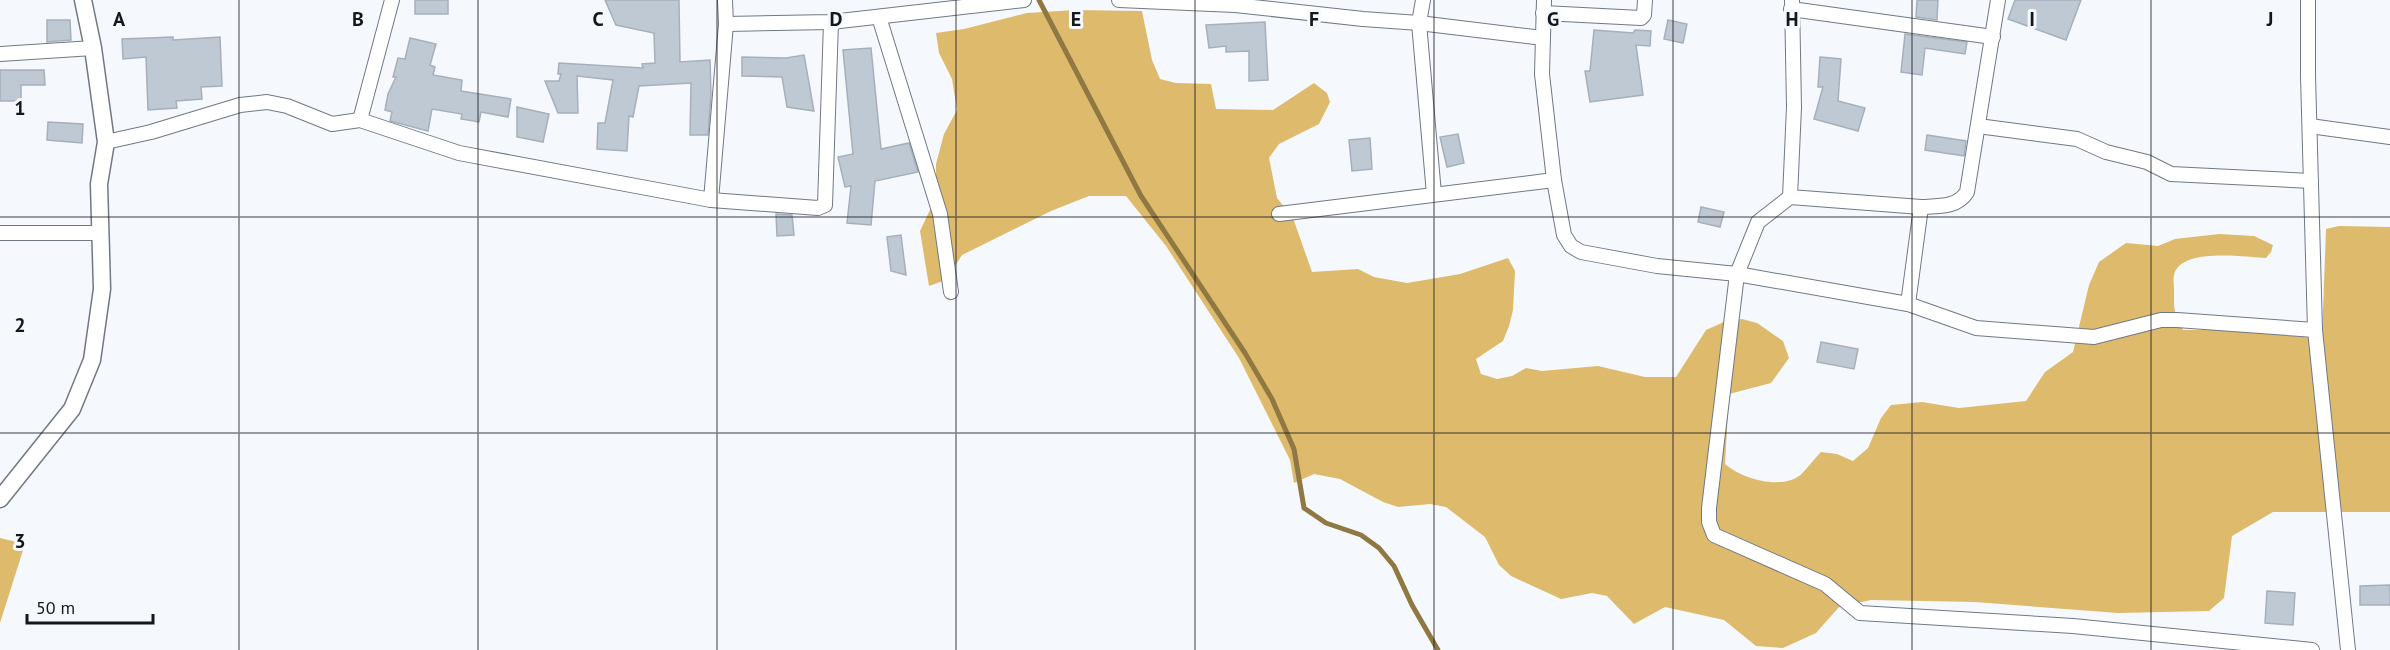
<svg xmlns="http://www.w3.org/2000/svg" width="2390" height="650" viewBox="0 0 2390 650" font-family="'PT Sans',sans-serif">
<rect width="100%" height="100%" fill="#f5f9fe"/>
<g fill="#deba6c">
<path d="M1075 10 1142 11 1152 60 1160 79 1176 83 1211 84 1216 109 1273 110 1314 83 1327 93 1330 102 1319 124 1279 144 1269 158 1277 198 1293 218 1312 272 1358 269 1374 277 1407 283 1460 274 1508 258 1515 271 1513 310 1509 326 1503 341 1476 359 1481 374 1497 379 1512 376 1526 368 1542 371 1598 366 1645 377H1676L1706 330 1726 321 1742 319 1757 323 1783 341 1789 358 1771 383 1729 394 1725 464C1741 478 1779 490 1799 476 1803 474 1815 458 1821 452L1837 454 1853 461 1868 448 1881 418 1891 405 1922 402 1959 408 2026 401 2045 372 2073 352 2089 285 2099 262 2126 243 2158 246 2175 239 2219 234 2254 236 2273 245 2271 252 2266 258C2245 257 2180 247 2174 275 2173 279 2174 285 2174 289 2174 309 2173 312 2183 330H2236L2322 339 2326 229 2339 226 2390 227V512H2273L2232 536 2224 598 2209 611 2118 613 1975 602 1871 600 1839 607 1816 633 1783 648 1756 646 1724 620 1665 607 1634 624 1607 596 1592 593 1561 599 1511 576 1499 565 1485 537 1446 507 1430 504 1398 507 1383 502 1340 479 1314 474 1294 483 1290 460 1239 358 1166 246 1126 196H1089L1051 211 962 255 946 280 929 286 920 231 936 197V164L944 134 957 110 952 79 939 53 936 33 964 29 1027 13Z"/>
<path d="M0 538 25 544 0 623Z"/>
</g>
<g fill="none" stroke-linecap="round" stroke-linejoin="round">
<path stroke="#907843" stroke-width="5" d="M1039 0 1141 196 1245 353 1272 399 1294 449 1304 508 1326 523 1361 535 1379 548 1394 566 1412 605 1438 650"/>
</g>
<g fill="#bfc9d4" stroke="#a6afba" stroke-width="1.5">
<rect x="415" y="0" width="33" height="14"/>
<path d="M605 0H679L680 62 710 60 711 95 708 135H690L691 83 639 86 633 117 629 116 627 151 597 149 598 123H605L613 80 577 76 578 113H558L545 81H559L561 74H558L559 63 643 68 642 64 655 63 654 33 616 25Z"/>
<path d="M1917 0H1938L1937 20 1916 17Z"/>
<path d="M2015 0H2081L2066 40 2008 19Z"/>
<path d="M47 20H70L71 40 47 42Z"/>
<path d="M1668 20 1687 24 1683 43 1664 39Z"/>
<path d="M1265 22 1268 80 1249 81V51L1226 52V46L1209 48 1206 25Z"/>
<path d="M1594 30 1633 33 1635 30 1651 31 1650 46 1636 45 1643 95 1590 102 1585 71H1590Z"/>
<path d="M1905 34 1967 42 1965 54 1925 48 1922 75 1901 72Z"/>
<path d="M173 37V40L220 37 222 86 201 87 202 99 176 101 177 108 148 110 146 57 123 59 122 39Z"/>
<path d="M410 38 436 44 430 65 435 67 433 75 462 80 461 91 511 99 508 117 481 112 479 122 461 119 462 114 432 109 428 131 390 121 392 112 385 110 388 94 396 77H393L398 58 405 59Z"/>
<path d="M871 48 881 149 909 143 918 172 875 181 871 225 847 223 851 186 845 187 838 157 853 154 843 50Z"/>
<path d="M804 55 814 111 787 107 782 77 742 76V57L786 58Z"/>
<path d="M1820 57 1841 59 1838 101 1865 108 1858 131 1814 119 1823 87H1818Z"/>
<path d="M0 70H44L45 85H21V101H0Z"/>
<path d="M517 107 549 114 543 142 517 137Z"/>
<path d="M48 122 83 124 82 143 47 140Z"/>
<path d="M1458 134 1464 163 1447 167 1440 137Z"/>
<path d="M1927 135 1966 141 1964 156 1925 150Z"/>
<path d="M1370 138 1372 169 1352 171 1349 140Z"/>
<path d="M1701 207 1724 212 1720 227 1698 222Z"/>
<path d="M776 214 792 215 794 235 777 236Z"/>
<path d="M901 235 906 275 891 271 887 237Z"/>
<path d="M1821 342 1858 349 1854 369 1817 362Z"/>
<path d="M2390 585V605H2360V586Z"/>
<path d="M2267 591 2295 593 2293 625 2265 623Z"/>
</g>
<g fill="none" stroke-linecap="round" stroke-linejoin="round">
<defs>
<g id="minor">
<path d="M1119 0 1235 5 1363 19 1419 23 1543 38"/>
<path d="M1423 0 1419 23 1434 194"/>
<path d="M1544 0 1542 74 1554 180 1564 235 1571 246 1581 252 1657 266 1737 274 1908 304 1976 328 2094 337 2161 320H2177L2315 330"/>
<path d="M1792 0 1794 107 1790 197 1921 207 1908 304"/>
<path d="M2308 0V76L2315 330 2348 650"/>
<path d="M1791 9 1993 37"/>
<path d="M1543 13 1641 18 1644 15 1645 0"/>
<path d="M879 17 940 214 951 292"/>
<path d="M726 24 831 22 1024 0"/>
<path d="M0 54 93 48"/>
<path d="M360 120 392 0"/>
<path d="M1978 126 2077 139 2106 152 2147 162 2171 174 2311 181"/>
<path d="M2310 126 2390 137"/>
<path d="M106 142 151 132 240 105 267 102 287 106 332 124 360 120 459 153 711 200 726 24 725 0"/>
<path d="M1790 197 1758 222 1737 274 1709 508V522L1714 535 1825 584 1860 613 2073 626 2312 650"/>
<path d="M711 200 818 208 825 205 831 22"/>
<path d="M1921 207C1938 206 1957 208 1967 192L1998 0"/>
<path d="M1279 214 1554 180"/>
<path d="M0 233H99"/>
</g>
<path id="tertiary" d="M0 499 72 409 92 360 102 289 99 184 106 142 93 48 83 0"/>
</defs>
<use href="#minor" stroke="#707983" stroke-width="16"/>
<use href="#tertiary" stroke="#707983" stroke-width="19"/>
<use href="#minor" stroke="#fff" stroke-width="14"/>
<use href="#tertiary" stroke="#fff" stroke-width="16"/>
</g>
<path fill="none" stroke="#14181c" stroke-width="1.5" stroke-opacity="0.55" d="M239 0V650M478 0V650M717 0V650M956 0V650M1195 0V650M1434 0V650M1673 0V650M1912 0V650M2151 0V650M0 217H2390M0 433H2390"/>
<g font-size="20" text-anchor="middle" font-weight="bold" fill="#14181c" stroke="#f5f9fe" stroke-width="6" stroke-linejoin="round" paint-order="stroke">
<text x="119" y="26">A</text>
<text x="358" y="26">B</text>
<text x="598" y="26">C</text>
<text x="836" y="26">D</text>
<text x="1076" y="26">E</text>
<text x="1314" y="26">F</text>
<text x="1553" y="26">G</text>
<text x="1792" y="26">H</text>
<text x="2032" y="26">I</text>
<text x="2270" y="26">J</text>
<text x="20" y="115">1</text>
<text x="20" y="332">2</text>
<text x="20" y="548">3</text>
</g>
<path d="M27 614v9h126v-9" fill="none" stroke="#14181c" stroke-width="3"/>
<text x="36" y="614" font-size="18" fill="#14181c" stroke="#f5f9fe" stroke-width="4.5" paint-order="stroke">50 m</text>
</svg>
